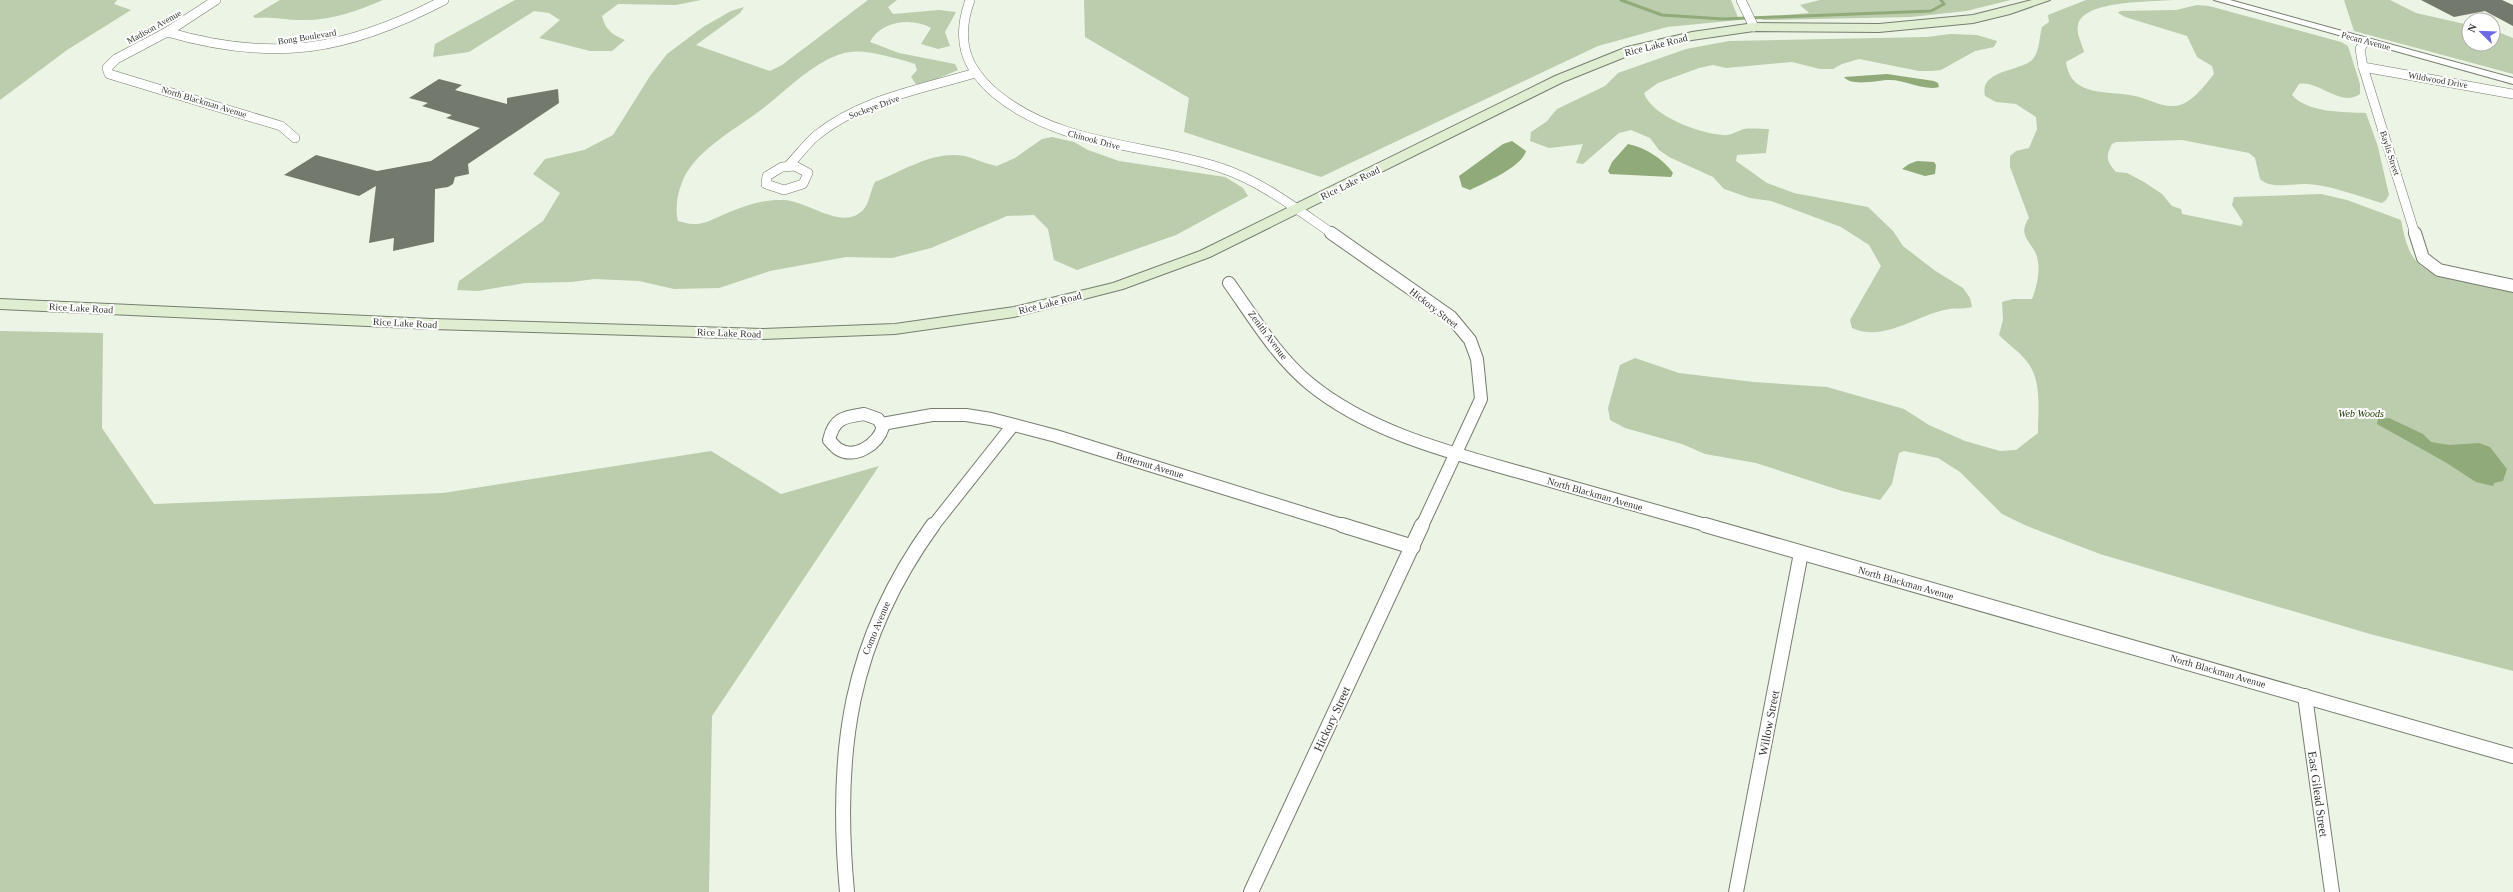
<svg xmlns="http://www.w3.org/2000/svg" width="2513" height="892" viewBox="0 0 2513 892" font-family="'Times New Roman',serif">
<rect width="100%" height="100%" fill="#ecf4e5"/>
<g fill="#bbcdac">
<path d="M0 0H117L114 4 131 10 67 50 0 100Z"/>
<path d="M280 0H383C358 11 329 21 301 20 285 20 271 16 255 18L253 16Z"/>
<path d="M515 0H701L676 5 618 4 602 16C605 29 612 35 625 40L612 51H590L539 38 560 20 549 13 534 11 469 52 433 57 435 44Z"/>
<path d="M868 0H897L888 7 893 14 939 10 956 12 945 32 950 46 938 49 921 44 931 28C912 17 880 21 870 42L899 53 955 64 958 70 927 83 916 84 911 77 917 70 915 64C901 59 864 49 850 52 820 56 789 88 766 106 740 127 705 144 687 172 679 185 674 207 678 221 683 222 688 224 693 224 704 225 715 218 725 214 744 206 763 199 784 200 804 201 832 222 851 217 870 212 868 196 875 182 903 171 933 150 965 156 976 159 986 164 997 166L1015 158 1042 139 1052 137 1074 142 1088 150 1119 161 1225 177 1243 188 1248 196 1176 235 1077 270 1054 260 1048 229 1034 215 1007 216 931 248 892 258 846 257 770 271 719 288 674 289 639 281 594 279 572 282 525 283 478 291 457 290 459 281 543 221 560 193 533 174 545 159 584 150 613 135 650 76 667 54 703 27 731 11 744 7 740 13 696 45 770 71 782 65Z"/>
<path d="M1084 0H1731L1739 20 1667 27 1598 46 1321 177 1184 132 1189 98 1085 37Z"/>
<path d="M1820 0H2011L1966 11 1911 17 1763 20 1759 17 1809 13 1800 5Z"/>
<path d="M2086 0H2173C2151 2 2083 0 2078 25 2076 35 2082 43 2084 52L2066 62C2071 100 2112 89 2139 97 2150 100 2162 107 2174 106 2190 106 2205 85 2214 74L2212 66 2197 57 2187 36 2125 17 2118 13 2120 11 2176 10 2197 5 2209 6 2341 42 2348 46 2360 84V94C2340 108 2319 80 2299 84L2292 95C2308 113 2343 112 2366 113L2378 147 2389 195 2386 200 2382 203C2357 196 2334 186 2307 184 2292 183 2271 190 2260 179L2255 158 2249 153 2182 140 2116 142 2112 144C2105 157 2107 162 2116 172L2127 173 2144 182 2162 194 2172 206 2181 209 2182 214 2241 226 2243 222 2232 205 2234 197 2321 194 2347 200 2401 220C2404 235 2407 252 2418 263 2437 281 2488 285 2513 291V671L2370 634 2100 554 2027 526 2002 514 1960 472 1938 458 1904 451 1899 453 1892 484 1880 500 1842 491 1756 463 1705 454 1682 444 1625 428 1610 420 1608 408 1620 365 1635 358 1679 373 1754 382 1827 387 1904 409 1929 425 1965 441 2000 451 2016 450 2038 433C2038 412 2042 381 2028 363 2021 353 2008 344 1999 335L2003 320 2002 302 2013 299H2032C2036 289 2040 273 2038 262 2036 242 2015 238 2029 218L2010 167V156L2016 151 2029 148 2037 129 2036 117 2016 104 1996 102 1985 96C1979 70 2018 72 2032 60 2040 52 2039 37 2042 27L2049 22 2048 15Z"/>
<path d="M2344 0H2390L2416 13 2469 25V44H2493V30L2513 38V74L2354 31Z"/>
<path d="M1950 34 1977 35 1997 41 1994 47 1975 51 1941 70 1932 71H1919L1859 59 1842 64 1833 69H1820L1792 62 1726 68 1713 65 1699 68 1658 83 1644 93C1651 116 1701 134 1723 135 1730 136 1737 131 1744 129 1752 128 1761 129 1769 129L1766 153 1737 155 1736 161 1767 183 1794 193 1868 207 1893 231 1903 246 1934 270 1963 288 1970 298 1972 307C1963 310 1954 307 1944 310 1914 317 1883 342 1852 328L1850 320 1881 266 1869 245 1841 227 1771 201 1750 198 1724 189 1713 177 1669 157 1659 150 1650 138 1631 130 1619 133 1583 164 1576 163 1583 144 1549 148 1530 141 1531 132 1546 122 1557 109 1605 86 1618 73 1686 49 1729 41 1927 37Z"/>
<path d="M0 331 103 333 102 428 154 504 443 493 711 451 781 494 879 466 712 716 709 892H0Z"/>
</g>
<g fill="#90aa79">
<path d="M1887 74 1934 81 1938 83 1939 87C1925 91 1905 80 1890 80 1878 80 1851 87 1844 77Z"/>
<path d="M1512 141 1526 151C1522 167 1484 183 1470 190L1462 187 1459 176 1503 144Z"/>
<path d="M1628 144C1646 148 1662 158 1673 173L1671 177 1610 174 1608 171 1612 162Z"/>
<path d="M1917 161 1934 162 1936 165 1935 174 1925 176 1902 169 1909 164Z"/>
<path d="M2389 418 2423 434 2431 442 2449 445 2479 443 2490 447 2507 469 2503 481 2494 483 2493 486 2476 482 2445 462 2377 424 2378 419Z"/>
</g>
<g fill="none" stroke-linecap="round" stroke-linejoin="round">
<path stroke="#90aa79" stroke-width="3" d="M1621 0 1662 15 1723 19 1931 11 1944 4 1941 0"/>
</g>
<g fill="#737a6d">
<path d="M2421 0H2502L2513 5V26L2485 11 2454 17Z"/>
<path d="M439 79 462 85 455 90 507 104V98L558 89 559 103 468 164 469 174 455 177 453 184 448 187 435 189 434 242 393 251 394 238 369 243 376 186 359 196 284 175 316 155 377 171 431 161 480 128 446 118 452 115 422 106 428 103 409 98Z"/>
</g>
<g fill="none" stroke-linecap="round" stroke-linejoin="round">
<defs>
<g id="minor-far2">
<path d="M216 0 167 32 116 59 107 68 109 74 281 126 295 138"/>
<path d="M970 0C956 39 964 67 996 94 1061 147 1145 143 1221 168 1261 181 1298 210 1333 234"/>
<path d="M1741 0 1754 27"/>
<path d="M167 32C274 63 347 51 444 0"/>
<path d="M2365 41 2360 49 2363 67 2415 234"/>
<path d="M2363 67 2513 94"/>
<path d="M788 166C798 156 806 144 817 135 861 99 923 89 975 73"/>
<path d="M795 166 808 173 803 184 784 190 766 184 767 176 782 167Z"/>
</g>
<g id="minor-far1">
<path d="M1331 233 1451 317 1470 340 1477 359 1481 399 1422 526"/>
<path d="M2415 233 2423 258 2439 270 2513 286"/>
<path d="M1229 283C1254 318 1276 356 1310 384 1370 433 1452 453 1526 474 1587 491 1648 509 1709 526"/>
<path d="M864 414 878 419 883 427C878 444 855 460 838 449 835 447 832 443 829 440 834 418 844 417 864 414Z"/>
<path d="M882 424 932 415H966L991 419 1056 436 1345 526"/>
<path d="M933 526 1013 425"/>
</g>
<g id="minor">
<path d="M1342 525 1413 547"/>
<path d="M1705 525 2513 756"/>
<path d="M2305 696 2332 892"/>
<path d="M847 892C834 752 849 641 933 525"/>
<path d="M1251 892 1422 525"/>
<path d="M1736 892 1801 553"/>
</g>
<path id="tertiary" d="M2214 0H2230L2513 78V84Z"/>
<path id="secondary" d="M2032 0H2050L2010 14 1973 23 1879 32 1754 31 1692 40 1635 53 1563 82 1210 257 1123 289 1014 317 895 334 763 339 432 329 0 309V299L432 319 763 329 895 324 1014 307 1113 283 1200 251 1555 76 1627 47 1692 32 1754 23 1879 24 1973 15Z"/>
</defs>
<use href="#minor-far2" stroke="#767e70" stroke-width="10"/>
<use href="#minor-far1" stroke="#767e70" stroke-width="14"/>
<use href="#minor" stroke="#767e70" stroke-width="16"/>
<use href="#tertiary" stroke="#767e70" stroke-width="2"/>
<use href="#secondary" stroke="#767e70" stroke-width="2"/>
<use href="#minor-far2" stroke="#fff" stroke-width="9"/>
<use href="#minor-far1" stroke="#fff" stroke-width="12"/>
<use href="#minor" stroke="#fff" stroke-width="14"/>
<use href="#tertiary" fill="#fff" fill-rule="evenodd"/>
<use href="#secondary" fill="#dfedd1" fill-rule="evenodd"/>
</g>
<g text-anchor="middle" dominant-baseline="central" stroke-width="4" stroke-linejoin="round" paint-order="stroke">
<g font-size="9" fill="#363933" stroke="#fff">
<text transform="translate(154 27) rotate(-29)">Madison Avenue</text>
<text transform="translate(307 37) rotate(-9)">Bong Boulevard</text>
<text transform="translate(2366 41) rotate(15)">Pecan Avenue</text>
<text transform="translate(2438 80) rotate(10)">Wildwood Drive</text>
<text transform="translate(204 102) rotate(17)">North Blackman Avenue</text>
<text transform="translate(874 107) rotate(-20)">Sockeye Drive</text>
<text transform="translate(1094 140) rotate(15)">Chinook Drive</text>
<text transform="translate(2390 153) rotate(72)">Baylis Street</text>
</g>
<g font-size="10" fill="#363933" stroke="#fff">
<text transform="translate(1656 45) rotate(-14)">Rice Lake Road</text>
<text transform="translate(1350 183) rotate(-26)">Rice Lake Road</text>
<text transform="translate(1050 303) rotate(-14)">Rice Lake Road</text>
<text transform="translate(81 308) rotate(3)">Rice Lake Road</text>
<text transform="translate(1434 308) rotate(38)">Hickory Street</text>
<text transform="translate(405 323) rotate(3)">Rice Lake Road</text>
<text transform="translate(729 333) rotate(2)">Rice Lake Road</text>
<text transform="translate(1268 335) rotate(53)">Zenith Avenue</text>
<text transform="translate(1150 465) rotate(17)">Butternut Avenue</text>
<text transform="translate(1595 494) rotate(16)">North Blackman Avenue</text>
<text transform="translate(1906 583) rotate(16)">North Blackman Avenue</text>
<text transform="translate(876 628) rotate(-67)">Como Avenue</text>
<text transform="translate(2218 671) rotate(16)">North Blackman Avenue</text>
</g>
<g font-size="10" font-style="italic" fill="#213901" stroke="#fff">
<text x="2361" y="413">Web Woods</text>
</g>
<g font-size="12" fill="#363933" stroke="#fff">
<text transform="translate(1332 719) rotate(-65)">Hickory Street</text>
<text transform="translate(1769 723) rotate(-79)">Willow Street</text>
<text transform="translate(2318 794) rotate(82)">East Gilead Street</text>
</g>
</g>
<g transform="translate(2481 32) rotate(293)"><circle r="19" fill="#ffffff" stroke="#afb0ad"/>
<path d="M0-3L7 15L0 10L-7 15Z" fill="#6d69e4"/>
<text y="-6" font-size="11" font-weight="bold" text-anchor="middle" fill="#363933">N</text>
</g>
</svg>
